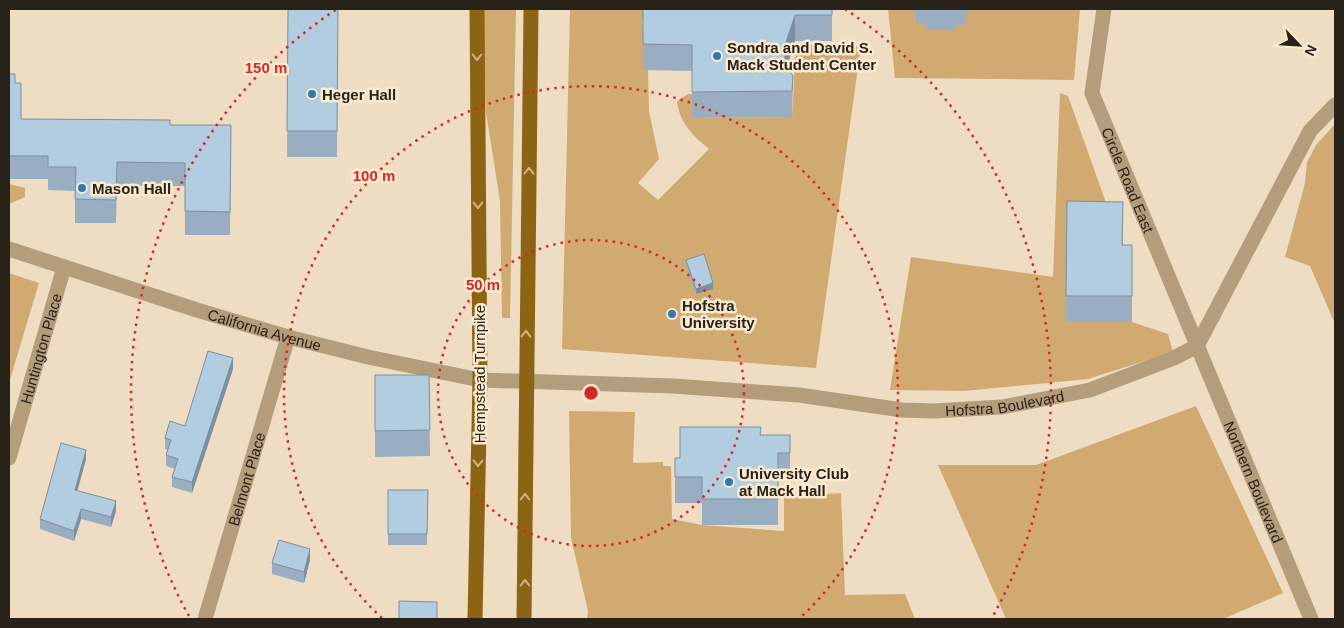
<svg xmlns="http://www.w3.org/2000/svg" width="1344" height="628" viewBox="0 0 1344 628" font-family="Arial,sans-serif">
<rect width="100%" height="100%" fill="#efddc3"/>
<g fill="#d0aa71">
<path d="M483 9H516L510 318H502L500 201 486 112Z"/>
<path d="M570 9H645L642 25 654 26 653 33H643V69L648 70 649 111 659 159 638 183 658 200 709 149C693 136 679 122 677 101L688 94H692L693 118 792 117 796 45 861 46 816 368 562 349Z"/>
<path d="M888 9H1080L1074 80 895 78Z"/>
<path d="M1060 93 1068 96 1115 228 1066 321 1132 322 1168 334 1173 352 1088 379 964 391 890 390 911 257 1053 277Z"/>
<path d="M1335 124V324L1310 266 1285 257 1305 183 1307 162 1316 145Z"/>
<path d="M9 184 25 188V197L9 204Z"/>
<path d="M9 273 39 283 9 383Z"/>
<path d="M1196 406 1283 593 1223 619H1006L938 465H1036Z"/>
<path d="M569 411 635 412 633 463 663 462V466H671L672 519 702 525 784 531V497L841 493 845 595 905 594 915 619H587L588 611 571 538Z"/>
</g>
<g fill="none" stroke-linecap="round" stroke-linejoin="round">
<g stroke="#b49d7a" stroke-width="15">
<path id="s1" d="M1104 9 1092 93 1311 619"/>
<path id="s2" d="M9 249 197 310 288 337 368 357 480 380 673 386 799 395 902 410 934 411 1002 407 1090 390 1174 358 1197 346 1310 131 1335 105"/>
<path id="s3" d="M9 458 64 267"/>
<path id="s4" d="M205 619 288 337"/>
</g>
<g stroke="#8d6314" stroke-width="15">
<path d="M475 619 480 380 477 9"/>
<path d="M524 619 531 9"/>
</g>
</g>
<g fill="#99afc1">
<path d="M288 9H338L337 157H287Z"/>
<path d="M643 9H832V41H795L787 67 793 76 792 117 692 118V71L643 70Z"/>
<path d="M914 9H969V14H966V25L955 24V30L926 29V24H916V13H914Z"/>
<path d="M9 74 15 83 21 119 170 125H231L230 235H185V186H117L116 223H75V191L48 190V179H9Z"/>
<path d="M1067 201 1123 202V245H1132V322H1066Z"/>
<path d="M686 260 713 289 696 294 686 265Z"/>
<path d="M233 369 192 493 172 487V477L175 469 166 466V455L168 450 165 449V438L185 426Z"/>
<path d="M375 375H429L430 456 375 457Z"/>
<path d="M761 435H790V479H778V525H702V503H675V458H680Z"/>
<path d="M86 459 77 491 116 511 111 527 81 519 74 541 40 529V519Z"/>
<path d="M388 490H428L427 545H388Z"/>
<path d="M310 560 304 583 272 574V563Z"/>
</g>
<g fill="#7d8f9d">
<path d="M795 15V41L785 72V90V45Z"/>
<path d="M713 283V289L696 294V289Z"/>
<path d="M233 358V369L192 493V482Z"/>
<path d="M86 450V459L75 500V490Z"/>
<path d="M116 501V511L111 527V517Z"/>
<path d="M81 509V519L74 541V531Z"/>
<path d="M310 549V560L304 583V572Z"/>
</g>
<g fill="#b2cce0" stroke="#7d8f9d">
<path d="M288 9H338L337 131H287Z"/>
<path d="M643 9H832V15H795L785 45V64L793 76 792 91 692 92V45L643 44Z"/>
<path d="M9 74H15V83H21V119L170 120V125H231L230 212 185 211V163L117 162 116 200 75 199 76 167H48V156H9Z"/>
<path d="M1067 201 1123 202 1122 245H1132V296H1066Z"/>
<path d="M704 254 713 283 696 289 686 260Z"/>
<path d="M208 351 233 358 192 482 172 477 178 459 166 455 171 440 165 438 170 421 185 426Z"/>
<path d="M375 375H429L430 430 375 431Z"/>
<path d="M680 427H761L760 435H790V453H778V499H702V477H675V458H680Z"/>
<path d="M61 443 86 450 75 490 116 501 111 517 81 509 74 531 40 519Z"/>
<path d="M388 490H428L427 534H388Z"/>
<path d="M279 540 310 549 304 572 272 563Z"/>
<path d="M399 601 437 602V619H399Z"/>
</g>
<defs><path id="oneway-chevron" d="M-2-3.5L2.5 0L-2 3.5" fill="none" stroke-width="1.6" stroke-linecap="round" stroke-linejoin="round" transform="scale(1.25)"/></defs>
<g stroke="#d0b485">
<use href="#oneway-chevron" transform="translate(477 57) rotate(90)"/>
<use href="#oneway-chevron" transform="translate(529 171) rotate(-89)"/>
<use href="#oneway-chevron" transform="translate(478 205) rotate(89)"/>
<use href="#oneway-chevron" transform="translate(526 334) rotate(-89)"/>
<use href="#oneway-chevron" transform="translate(478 463) rotate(91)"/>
<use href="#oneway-chevron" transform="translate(525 497) rotate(-90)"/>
<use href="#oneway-chevron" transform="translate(525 583) rotate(-90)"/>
</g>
<g fill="none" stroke="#d62828" stroke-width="2.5" stroke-dasharray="2.5 5">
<circle cx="591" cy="393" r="153"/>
<path d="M382 618A307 307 0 1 1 800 618"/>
<path d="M189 616A460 460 0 0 1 337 9M845 9A460 460 0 0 1 993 616"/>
</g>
<g fill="#2e7aad" stroke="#fcead0" stroke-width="2">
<circle cx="717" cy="56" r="5"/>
<circle cx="312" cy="94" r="5"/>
<circle cx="82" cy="188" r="5"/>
<circle cx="672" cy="314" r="5"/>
<circle cx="729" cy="482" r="5"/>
</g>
<g text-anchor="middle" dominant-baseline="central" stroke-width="5" stroke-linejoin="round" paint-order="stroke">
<g font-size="15" font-weight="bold" fill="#292219" stroke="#fcead0" text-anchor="start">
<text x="727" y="47">Sondra and David S.<tspan x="727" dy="17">Mack Student Center</tspan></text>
<text x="322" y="94">Heger Hall</text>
<text x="92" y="188">Mason Hall</text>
<text x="682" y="305">Hofstra<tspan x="682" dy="17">University</tspan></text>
<text x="739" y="473">University Club<tspan x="739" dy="17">at Mack Hall</tspan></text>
</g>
<g font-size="15" fill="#292219" stroke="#fcead0">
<text stroke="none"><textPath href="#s1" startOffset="179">Circle Road East</textPath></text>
<text stroke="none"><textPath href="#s2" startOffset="268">California Avenue</textPath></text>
<text stroke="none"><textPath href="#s3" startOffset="114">Huntington Place</textPath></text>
<text transform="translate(479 374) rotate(-90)">Hempstead Turnpike</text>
<text stroke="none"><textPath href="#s2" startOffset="1016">Hofstra Boulevard</textPath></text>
<text stroke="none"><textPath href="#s4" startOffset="146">Belmont Place</textPath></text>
<text stroke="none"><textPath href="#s1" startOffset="506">Northern Boulevard</textPath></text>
</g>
</g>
<circle cx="591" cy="393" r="8" fill="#d62828" stroke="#fcead0" stroke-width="2.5"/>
<g font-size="15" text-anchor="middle" font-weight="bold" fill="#d62828" stroke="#fcead0" stroke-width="5" stroke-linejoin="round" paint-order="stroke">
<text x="266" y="73">150 m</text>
<text x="374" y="181">100 m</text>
<text x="483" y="290">50 m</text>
</g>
<rect width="1344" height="628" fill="none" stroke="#292219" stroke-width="20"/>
<g transform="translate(1299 45) rotate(115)" stroke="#fcead0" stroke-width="4" paint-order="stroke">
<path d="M0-4L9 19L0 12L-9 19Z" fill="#292219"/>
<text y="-8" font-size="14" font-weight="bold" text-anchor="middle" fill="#292219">N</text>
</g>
</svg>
